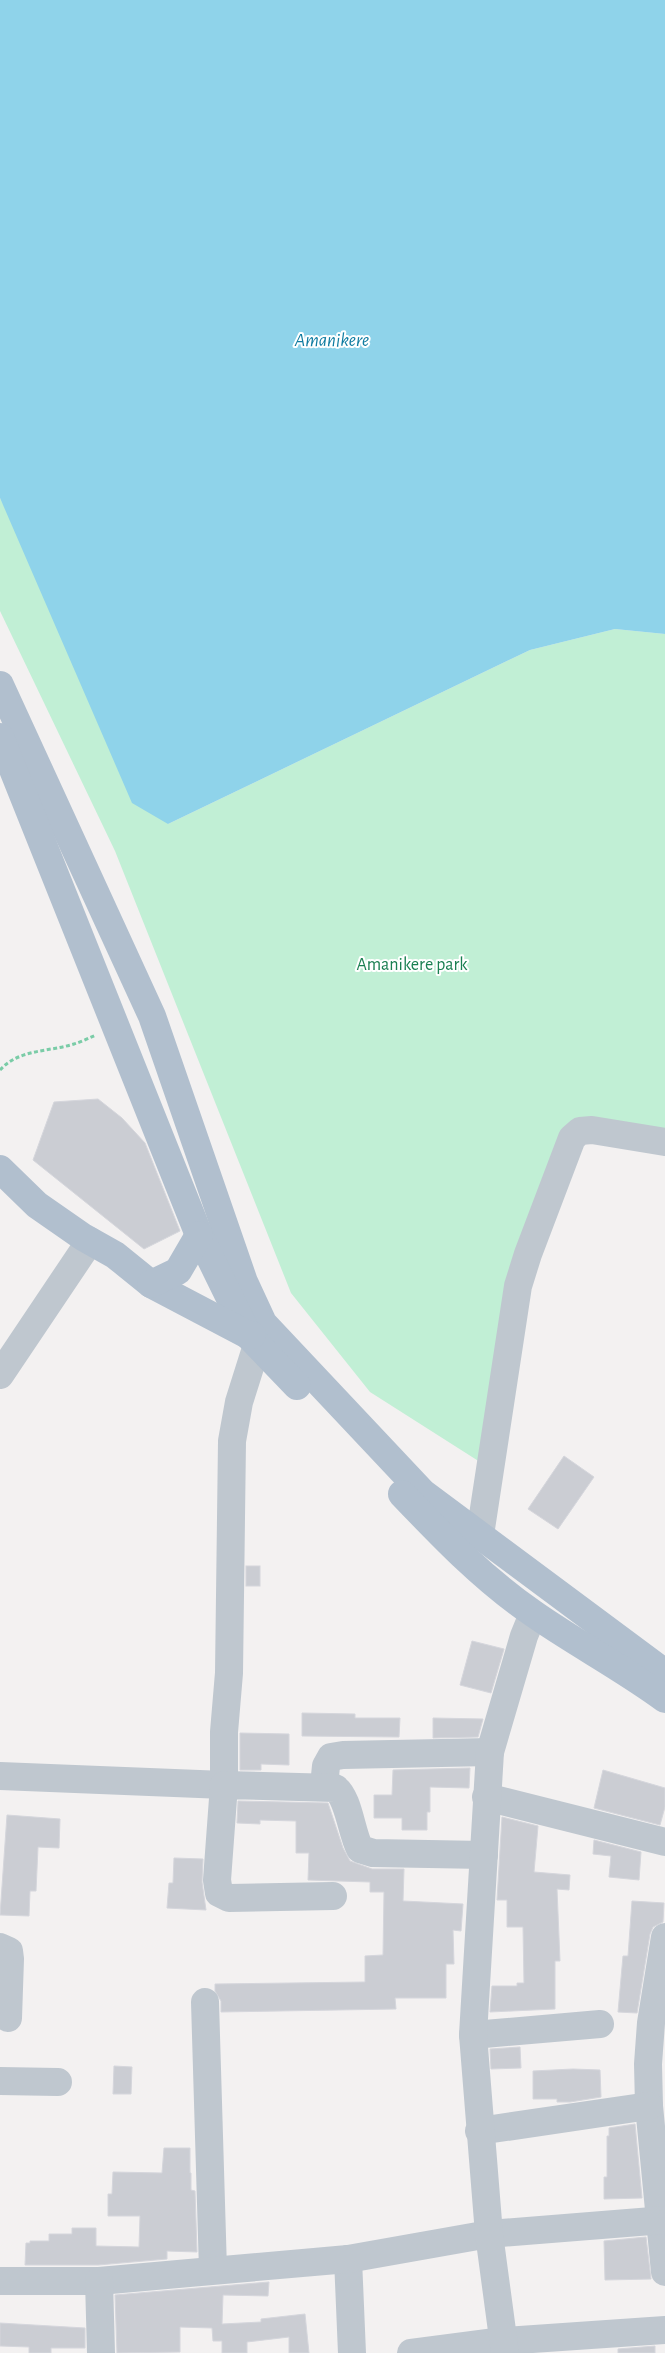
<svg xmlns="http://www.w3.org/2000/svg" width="665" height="2353" viewBox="0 0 665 2353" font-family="'Alegreya Sans',sans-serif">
<rect width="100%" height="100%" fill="#f3f1f1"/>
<path fill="#c1efd5" d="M0 498 168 824 530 650 615 629 665 634V1144L579 1129 534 1204 502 1476 370 1392 291 1293 115 851 0 611Z"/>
<path fill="#8fd3ea" d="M0 0H665V634L615 629 530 650 168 824 132 803 0 498Z"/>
<g fill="#cbcdd3" stroke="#d5d6dc">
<path d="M98 1099 122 1118 145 1143 180 1231 144 1249 33 1160 54 1102Z"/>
<path d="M564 1456 594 1477 558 1529 528 1509Z"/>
<rect x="246" y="1566" width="14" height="20"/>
<path d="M472 1641 504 1649 491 1693 460 1685Z"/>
<path d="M302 1713 355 1714V1718H400L399 1737 302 1736Z"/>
<path d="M433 1718 483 1719 478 1737 433 1738Z"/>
<path d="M240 1733 289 1734V1765L261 1764V1770H240Z"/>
<path d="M470 1768 469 1788 430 1787V1812H427V1830H402V1818H374V1795H392L393 1770Z"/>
<path d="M603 1770 665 1788V1807L660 1825 594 1808Z"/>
<path d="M238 1801 328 1803 343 1848 350 1861 372 1869H404L403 1901 463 1904 461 1931 453 1930 454 1964H446V1998H395L396 2009 221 2012V2001L215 1991V1984L365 1982V1956L383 1955 384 1892H370V1882L308 1880 309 1853H296V1821L260 1820V1824L237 1823Z"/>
<path d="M7 1815 60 1819 59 1848 38 1847 36 1891H30L29 1916 0 1915Z"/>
<path d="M502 1817 538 1826 534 1872 570 1875 569 1890 557 1889 560 1961H555V2009L490 2012 492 1986H517V1983H524L523 1927H507V1900H497Z"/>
<path d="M594 1840 641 1852 639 1880 609 1877 611 1856 593 1854Z"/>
<path d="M174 1858 203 1859 202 1882 206 1910 167 1908 169 1883H173Z"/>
<path d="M632 1901 664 1903 663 1922 653 1927 650 1934 637 2013 618 2012 623 1956H628Z"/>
<path d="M520 2047 521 2068 491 2069 490 2049Z"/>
<path d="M114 2066 132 2067 131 2094H113Z"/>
<path d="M573 2069 600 2070 601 2097 570 2102H557V2099H533V2071Z"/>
<path d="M635 2124 642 2198 604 2199V2177H607V2136H609V2128Z"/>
<path d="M164 2148H190V2173H191V2190L195 2191 197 2252 167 2251V2259L98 2265H25L26 2243H30V2241H49V2234H72V2228H96V2246L139 2247 140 2216H108V2194H112L113 2172 162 2173Z"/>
<path d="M646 2237 651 2279 605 2280 604 2241Z"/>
<path d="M269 2282 268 2296 223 2295 222 2324 261 2322V2319L305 2314 309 2353H289V2337L247 2342V2353H222V2341H213L212 2328 180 2327V2352L117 2353 115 2295Z"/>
<path d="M0 2323 85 2328V2348H51V2353H29V2347L0 2346Z"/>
<path d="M655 2346V2353H618V2349Z"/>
</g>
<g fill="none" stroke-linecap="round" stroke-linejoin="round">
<path stroke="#7acca7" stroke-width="3" stroke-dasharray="4 2.5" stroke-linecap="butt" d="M0 1070C19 1049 48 1052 74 1044 81 1042 89 1038 96 1035"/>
<g stroke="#bfc7cf" stroke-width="28">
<path d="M0 1375 90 1241"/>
<path d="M480 1535 518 1286 528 1254 572 1138 580 1131 592 1130 665 1142"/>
<path d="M0 1776 224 1785V1732L229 1673 232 1441 239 1402 257 1345"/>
<path d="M324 1786 326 1766 331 1757 343 1755 490 1752"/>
<path d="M486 1797 665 1842"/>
<path d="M333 1896 229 1898 219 1893 217 1880 224 1785 335 1788C349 1798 351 1832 360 1849L373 1853 484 1855"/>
<path d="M665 1937 651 2023 648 2064 649 2106 665 2272"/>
<path d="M0 1947 9 1951 10 1959 8 2018"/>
<path d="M205 2002 213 2270"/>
<path d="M473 2035 600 2024"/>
<path d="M0 2081 58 2082"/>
<path d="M479 2131 649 2106"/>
<path d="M348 2259 352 2353"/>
<path d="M0 2281H99L348 2259 489 2234 665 2220"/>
<path d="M99 2281 101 2353"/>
<path d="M411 2353 503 2341 665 2330"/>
<path d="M505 2353 489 2234 473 2035 490 1752 524 1636 533 1614"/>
</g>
<g stroke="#b1bfce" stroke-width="28">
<path d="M0 685 152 1016 244 1282 263 1323 423 1493 665 1673"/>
<path d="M0 737 199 1235 248 1335 297 1386"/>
<path d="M0 1169 37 1205 83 1237 115 1255 151 1284 248 1335H252"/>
<path d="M151 1284 178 1271 199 1235"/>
<path d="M402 1494C443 1537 484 1580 534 1614 577 1644 623 1668 665 1699"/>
</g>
</g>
<g text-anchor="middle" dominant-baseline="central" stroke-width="4" stroke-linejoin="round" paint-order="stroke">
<g font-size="18" fill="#1a7f51" stroke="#fff">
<text x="412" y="965">Amanikere park</text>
</g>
<g font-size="19" font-style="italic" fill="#107ca1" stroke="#fff">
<text x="332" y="340">Amanikere</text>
</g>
</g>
</svg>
